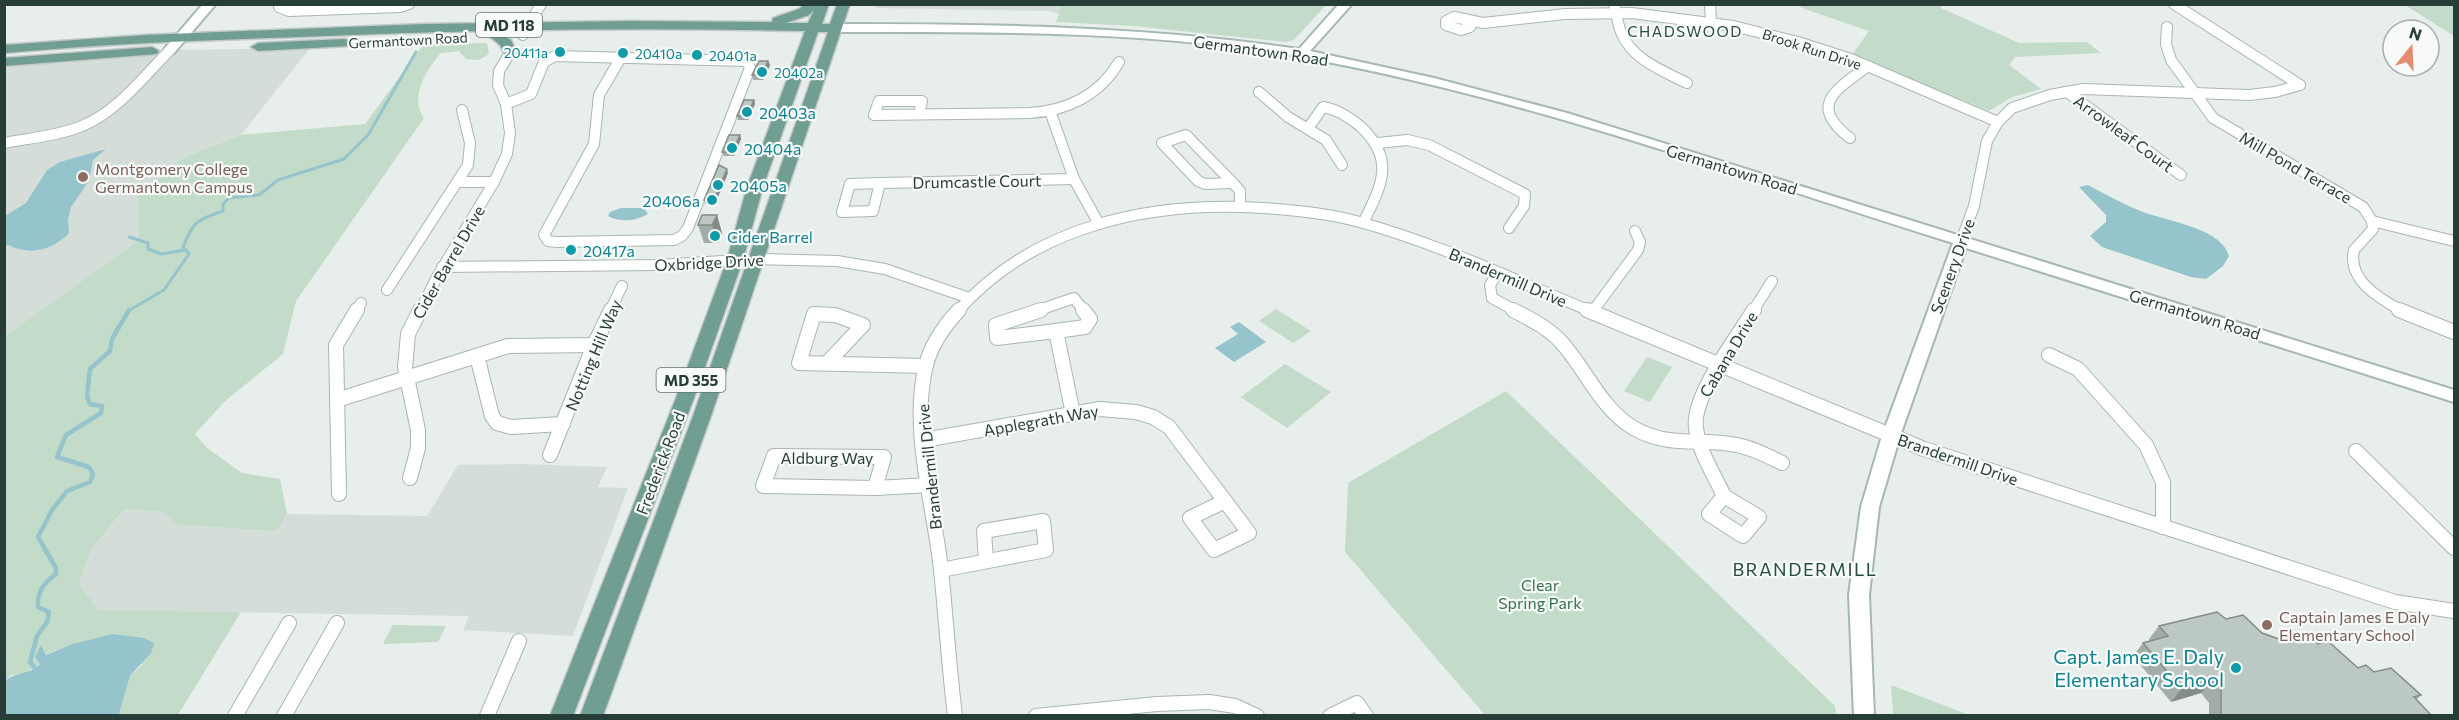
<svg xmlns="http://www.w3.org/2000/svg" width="2459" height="720" viewBox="0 0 2459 720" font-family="Commissioner,sans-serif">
<rect width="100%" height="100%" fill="#e7eeeb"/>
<g fill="#d5ddd9">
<path d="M876 4 1062 5 1059 14 1050 11 875 8Z"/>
<path d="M310 48 241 135 185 157 139 240 5 336V62L170 50Z"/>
<path d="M522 464 607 467 598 487 628 488 573 636 463 630 469 616 98 610 79 583 91 550 124 509 163 512 178 525 275 531 287 514 427 516 458 465Z"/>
</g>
<g fill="#c2dcc9">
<path d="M1062 5V4L1326 5 1294 40 1286 42 1133 26 1056 22Z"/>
<path d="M1798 5H1941V8L2019 43 2087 42 2101 53 2015 57 2009 65 2041 89 2012 97 1989 111 1852 55 1869 31 1802 8Z"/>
<path d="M2405 5H2454V36Z"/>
<path d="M487 43 489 54 479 60 466 59 459 51 441 53C426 70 409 97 424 118L296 301 283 354 225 401 195 434 207 448 242 473 280 479 287 514 276 531 178 525 163 512 124 509 91 550 79 583 98 610 241 612 178 715H119L130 676 143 664 57 650 45 655 41 646 40 664 24 674 11 675 5 681V336L139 240 138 196 185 157 241 135 365 124 424 44Z"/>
<path d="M1276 309 1311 331 1293 343 1259 321Z"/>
<path d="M1647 357 1672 367 1650 402 1624 391Z"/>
<path d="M1285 364 1331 392 1287 428 1241 397Z"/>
<path d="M1506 391 1835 706 1836 715H1485L1345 552 1348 483Z"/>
<path d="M393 625 446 626 438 642 383 644Z"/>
<path d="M1891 685 1969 715H1893Z"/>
</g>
<g fill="#96c4cc">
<path d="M106 149 93 160 89 181 71 207 68 220 69 233C58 245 41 253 24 250 17 249 11 246 5 244V216L26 203 47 170 60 162Z"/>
<path d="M2088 185C2105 194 2121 203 2138 210 2163 221 2222 227 2229 256L2223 266 2206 279 2191 277 2102 247 2090 236 2106 222V215L2079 187Z"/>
<path d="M621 208H644L648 214C635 221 621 223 608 216L610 212Z"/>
<path d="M1239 322 1266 342 1234 362 1215 348 1238 334 1230 327Z"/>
<path d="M112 634 144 638 154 643 151 653 130 676 119 715H5V681C15 672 30 675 40 664L35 657 41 645 46 655 73 644Z"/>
</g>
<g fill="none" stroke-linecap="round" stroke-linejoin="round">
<g stroke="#96c4cc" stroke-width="3">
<path d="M129 237 148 243V249L161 254 185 250"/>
<path d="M128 311 164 290 189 254 183 247C194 220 196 221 223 211V204L229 198 259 195 278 180 344 159 368 135 416 52"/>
</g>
<path stroke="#96c4cc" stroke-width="4.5" d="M38 672 30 662 37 636 47 622 49 612 38 607C37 591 44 583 56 574V568L38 537 52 510 67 491 90 482 93 474 89 467 57 457 66 435 101 413 102 406 90 404 87 396 90 369 110 351 112 339 129 310"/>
<defs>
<g id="street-far1">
<path d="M280 4 279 7 289 11 400 7 409 4"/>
<path d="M1614 4C1617 13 1617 23 1621 32 1631 59 1663 71 1687 83"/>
<path d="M1710 4 1711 22"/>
<path d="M2174 4 2300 85"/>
<path d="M1472 23 1470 27 1461 30 1446 25V21L1454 17 1483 23 1565 14 1632 13 1733 26 1798 42 1851 59 1998 122"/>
<path d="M2167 27 2166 44 2171 60 2213 118 2363 207 2372 221 2373 229 2354 250C2347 280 2380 299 2402 311"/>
<path d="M523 35 541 4"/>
<path d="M1259 92 1288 117 1326 140 1342 165"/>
<path d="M2067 92 2181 175"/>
<path d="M506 104 531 94 544 62 555 56 747 61 750 68 688 228 682 236 674 240 557 242 548 241 544 235 594 144 599 95 620 59"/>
<path d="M1050 111 1074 179 1099 224"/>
<path d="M919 114 922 101H879L874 115 1029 113C1067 111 1100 95 1119 62"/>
<path d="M1309 127 1323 107C1337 109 1349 117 1360 126 1396 159 1382 185 1363 223"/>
<path d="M1186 135 1233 183 1205 184 1198 181 1162 143Z"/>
<path d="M1850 138C1807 105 1836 90 1868 66"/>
<path d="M4 143C30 138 57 136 82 126 118 111 143 77 170 50"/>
<path d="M1378 143 1407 140 1429 145 1525 194 1524 206 1509 228"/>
<path d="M458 182H494"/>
<path d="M880 183 873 211 842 212 850 184Z"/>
<path d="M880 183 1074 179"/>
<path d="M1233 183 1240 191V207"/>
<path d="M2372 221 2454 241"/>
<path d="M1961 241 1974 206 1987 141 1998 122 2012 108 2050 95 2083 89 2249 95 2275 92 2300 85"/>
<path d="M442 267 656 265 757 259 837 261 885 269 969 298"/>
<path d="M1498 273 1490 285 1492 298 1516 311"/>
<path d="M387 290 468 165 470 143 462 110"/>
<path d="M356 311 361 303"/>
<path d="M420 311 437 277 494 182 507 154 510 133 506 104 498 85 499 71 510 53"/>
<path d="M610 311 622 286"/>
<path d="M958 311C1034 225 1151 201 1262 208 1293 210 1325 213 1356 221 1437 243 1513 279 1590 311"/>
<path d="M1036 311 1074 298 1084 311"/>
<path d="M1593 311 1638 250 1640 242 1635 231"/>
<path d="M1753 311 1772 281"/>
</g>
<g id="street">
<path d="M1041 310 996 325 997 338 1056 331"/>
<path d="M1513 310C1530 319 1549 328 1562 343 1586 370 1601 408 1632 427 1664 447 1696 439 1730 444 1749 446 1766 455 1782 463"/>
<path d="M1587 310 1924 449 2395 602 2454 611"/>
<path d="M2399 310 2454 332"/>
<path d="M1592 312 1594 310"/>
<path d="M1056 331 1073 414"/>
<path d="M1056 331 1085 327 1090 319 1083 310"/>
<path d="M2049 355 2078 369 2146 445 2163 482V527"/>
<path d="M477 356 492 416 497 423 511 427 563 424"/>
<path d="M827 363 863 325 835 315 814 314 799 363 926 366"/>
<path d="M337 400 508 346 594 345"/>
<path d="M924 440 1100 409 1136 412 1153 417 1169 427 1225 501"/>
<path d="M2356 451 2454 548"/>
<path d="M550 455 594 345 611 310"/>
<path d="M774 456 884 457 875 488 763 486Z"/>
<path d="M410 478 418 448V430L405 368 408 334 420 310"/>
<path d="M875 488 930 485"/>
<path d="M339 494 336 345 357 310"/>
<path d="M1724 496 1759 517 1743 536 1709 514Z"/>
<path d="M1724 496C1714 474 1699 452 1696 428 1691 397 1738 336 1754 310"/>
<path d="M1225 501 1249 533 1214 550 1190 518Z"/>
<path d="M941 570 1046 550 1043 521 984 531 986 561"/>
<path d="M235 716 289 623"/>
<path d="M284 716 337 623"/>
<path d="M487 716 519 641"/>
<path d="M955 716C949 667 946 618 941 570 934 504 911 435 925 369 930 346 944 326 959 310"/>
<path d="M1036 716 1157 704 1209 702 1235 706 1257 716"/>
<path d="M1330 716 1357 703 1366 716"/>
</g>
<g id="secondary">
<path d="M203 4H216L174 53H166L164 50 166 47Z"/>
<path d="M1339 4H1352L1310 51 1434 78 1567 113 2454 390V402L1966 248 1900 436 1879 507 1869 595 1874 716H1854L1849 595 1861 507 1882 436 1953 243C1739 176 1527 98 1306 58 1151 30 993 32 836 32L830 28 836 24C991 24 1145 26 1299 49Z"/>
</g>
<g id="primary">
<path d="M805 4H829L822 24H830L837 4H850L711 416 603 716H580L693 416 828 32H818L763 187 743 260 694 398 573 716H550L676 398 727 260 747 187 805 31C636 27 468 30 300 37 201 40 103 44 4 53V45L145 35 424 24 630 21 772 22 773 18 799 9ZM814 10 808 23H786L809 15Z"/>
<path d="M496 32 511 40 517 53 515 56H505L500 45 489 36 491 33Z"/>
<path d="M344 39 349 40 351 43 349 46 258 51 251 47 258 43Z"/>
<path d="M152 47 159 51 157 54 4 66V58Z"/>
</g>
</defs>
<use href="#street-far1" stroke="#aab6b2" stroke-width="12"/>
<use href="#street" stroke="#aab6b2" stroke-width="16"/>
<use href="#secondary" stroke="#a6b8b2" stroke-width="4"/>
<use href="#primary" stroke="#c3c9c7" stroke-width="3"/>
<use href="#street-far1" stroke="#fff" stroke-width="10"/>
<use href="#street" stroke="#fff" stroke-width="14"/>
<use href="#secondary" fill="#fff" fill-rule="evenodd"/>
<use href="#primary" fill="#709e92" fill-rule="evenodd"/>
</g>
<g fill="#a2aca8">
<path d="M768 61 770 65 763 80H753L752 75Z"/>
<path d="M754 100 755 104 748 120H738L737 116Z"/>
<path d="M740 135 741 139 734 156H724L722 152Z"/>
<path d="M728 173 715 204H705L704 200Z"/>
<path d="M717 215 722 233 718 243H704L698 225Z"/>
<path d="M2226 619 2290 643 2318 644 2358 668 2374 672 2421 695 2416 700 2432 716H2209V703L2201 693 2171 702 2133 656 2143 643 2150 641 2149 639 2159 626Z"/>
</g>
<g fill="#848c88">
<path d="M768 61 770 65 763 80 762 75Z"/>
<path d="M754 100 755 104 748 120 747 116Z"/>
<path d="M740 135 741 139 734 156 732 152Z"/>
<path d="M727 169 728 173 715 204 714 200Z"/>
<path d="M717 215 722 233 718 243 712 225Z"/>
<path d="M2212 680 2201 693 2171 702 2182 689Z"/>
</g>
<g fill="#bcc8c3" stroke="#848c88" stroke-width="1.5">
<path d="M759 61H768L762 75H752Z"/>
<path d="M744 100H754L747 116H737Z"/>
<path d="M729 135H740L732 152H722Z"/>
<path d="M719 165 727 169 714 200H704Z"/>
<path d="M702 215H717L712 225H698Z"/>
<path d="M2217 612 2226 619 2243 615 2262 633 2290 643 2310 636 2318 644 2328 641 2358 668 2366 665 2374 672 2391 668 2421 695 2414 697 2432 716H2225L2221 714V690L2212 680 2182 689 2143 643 2168 636 2159 626Z"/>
</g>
<g fill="#0f9aa8" stroke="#f7faf9" stroke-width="2">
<circle cx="560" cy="52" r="6"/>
<circle cx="623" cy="53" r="6"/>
<circle cx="697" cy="55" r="6"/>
<circle cx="762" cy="72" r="6"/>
<circle cx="747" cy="112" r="6"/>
<circle cx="732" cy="148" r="6"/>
<circle cx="718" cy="185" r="6"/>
<circle cx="712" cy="200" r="6"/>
<circle cx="715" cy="236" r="6"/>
<circle cx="571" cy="250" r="6"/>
<circle cx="2236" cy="668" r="6"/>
</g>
<g fill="#8d6e63" stroke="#f7faf9" stroke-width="2">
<circle cx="83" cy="177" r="6"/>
<circle cx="2267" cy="625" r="6"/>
</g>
<g text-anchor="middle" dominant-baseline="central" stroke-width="4.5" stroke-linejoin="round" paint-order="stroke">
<g font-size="14" fill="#273e38" stroke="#f7faf9">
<text transform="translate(408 40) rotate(-3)">Germantown Road</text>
<text transform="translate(1812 49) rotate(18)">Brook Run Drive</text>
</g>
<g font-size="14" fill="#0d838f" stroke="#f7faf9" text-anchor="start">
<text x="548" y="52" text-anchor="end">20411a</text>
<text x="635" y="53">20410a</text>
<text x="709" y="55">20401a</text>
<text x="774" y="72">20402a</text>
</g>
<g fill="#f7faf9" stroke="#657672" stroke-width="1.5">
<rect x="476" y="13" width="66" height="24" rx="4.5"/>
<rect x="656.5" y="368" width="69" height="24" rx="4.5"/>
</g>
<g font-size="15" font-weight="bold" fill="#273e38">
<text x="509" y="25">MD 118</text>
<text x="691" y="380">MD 355</text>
</g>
<g font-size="15" letter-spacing="1.5" fill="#254e44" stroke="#f7faf9">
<text x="1685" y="31">CHADSWOOD</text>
</g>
<g font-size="16" fill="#273e38" stroke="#f7faf9">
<text transform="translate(1261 50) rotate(8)">Germantown Road</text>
<text transform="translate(2124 133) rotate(36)">Arrowleaf Court</text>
<text transform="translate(2296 167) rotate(30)">Mill Pond Terrace</text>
<text transform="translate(1732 169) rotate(17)">Germantown Road</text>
<text transform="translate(977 181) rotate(-1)">Drumcastle Court</text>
<text transform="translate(448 262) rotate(-60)">Cider Barrel Drive</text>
<text transform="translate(709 262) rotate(-3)">Oxbridge Drive</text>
<text transform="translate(1952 266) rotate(-70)">Scenery Drive</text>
<text transform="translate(1508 277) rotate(23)">Brandermill Drive</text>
<text transform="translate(2195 314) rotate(17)">Germantown Road</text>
<text transform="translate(1728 354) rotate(-59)">Cabana Drive</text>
<text transform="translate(593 355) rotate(-67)">Notting Hill Way</text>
<text transform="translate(1041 420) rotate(-10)">Applegrath Way</text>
<text x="827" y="457">Aldburg Way</text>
<text transform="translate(1958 459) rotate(19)">Brandermill Drive</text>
<text transform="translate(660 463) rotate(-69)">Frederick Road</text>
<text transform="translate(929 467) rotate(-96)">Brandermill Drive</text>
</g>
<g font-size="16" fill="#0d838f" stroke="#f7faf9" text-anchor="start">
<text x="759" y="112">20403a</text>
<text x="744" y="148">20404a</text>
<text x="730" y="185">20405a</text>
<text x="700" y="200" text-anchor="end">20406a</text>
<text x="727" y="236">Cider Barrel</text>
<text x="583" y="250">20417a</text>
</g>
<g font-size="16" fill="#785e54" stroke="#f7faf9" text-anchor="start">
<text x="95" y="168">Montgomery College<tspan x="95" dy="18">Germantown Campus</tspan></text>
<text x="2279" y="616">Captain James E Daly<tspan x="2279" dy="18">Elementary School</tspan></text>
</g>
<g font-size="16" fill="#36714c" stroke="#f7faf9">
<text x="1540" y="584">Clear<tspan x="1540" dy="18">Spring Park</tspan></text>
</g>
<g font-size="18" letter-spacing="1.5" fill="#254e44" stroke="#f7faf9">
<text x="1805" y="569">BRANDERMILL</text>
</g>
<g font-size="20" fill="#0d838f" stroke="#f7faf9" text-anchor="end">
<text x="2224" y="656">Capt. James E. Daly<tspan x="2224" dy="23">Elementary School</tspan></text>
</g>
</g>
<rect width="2459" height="720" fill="none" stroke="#273e38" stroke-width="12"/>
<g transform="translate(2411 48) rotate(18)"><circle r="28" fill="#f7faf9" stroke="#a4afac" stroke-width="1.5"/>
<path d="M0-4.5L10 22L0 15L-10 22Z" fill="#e38c70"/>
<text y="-9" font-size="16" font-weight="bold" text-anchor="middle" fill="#273e38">N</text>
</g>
</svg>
